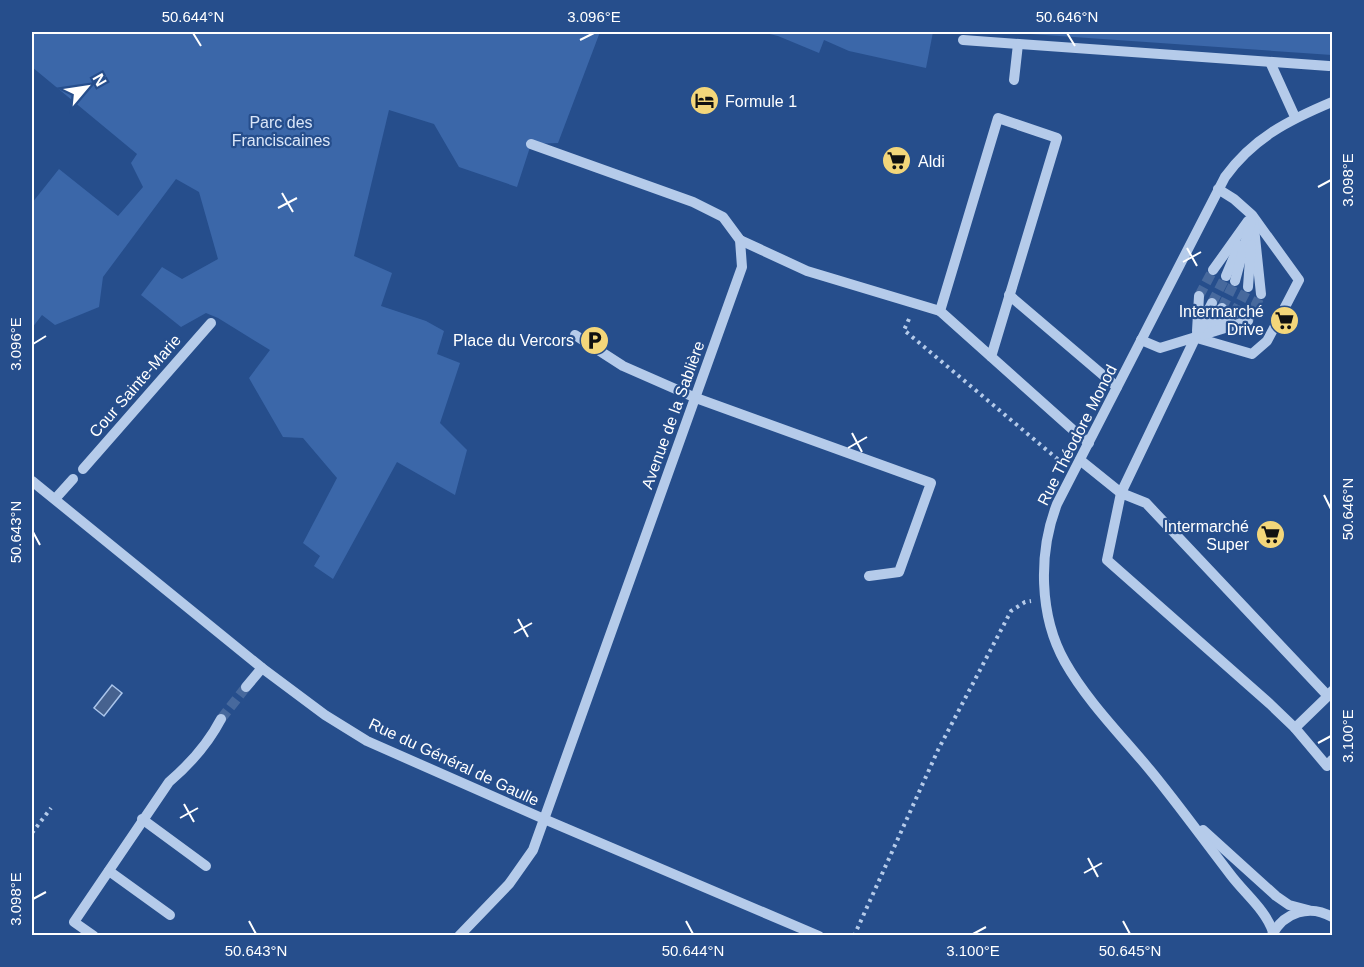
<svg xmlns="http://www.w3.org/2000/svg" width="1364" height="967" viewBox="0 0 1364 967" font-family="Helvetica,sans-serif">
<rect width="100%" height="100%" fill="#264e8c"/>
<g fill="#3b67a9">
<path d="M32 32H600L558 143 531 144 517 187 459 167 434 124 389 110 354 256 392 273 381 306 426 321 444 331 437 354 460 363 440 423 467 450 455 495 397 462 333 579 314 566 320 556 303 543 337 478 303 438 283 437 249 378 270 350 218 318 206 313 181 327 141 295 162 267 182 279 218 259 199 192 176 179 103 277 99 307 55 325 42 315 32 328V203L59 169 118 216 143 187 131 163 137 154 32 67Z"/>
<path d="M761 32H933L926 68 849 51 824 40 819 53 778 36Z"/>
<path d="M1000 32H1332V55Z"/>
</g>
<path fill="#46628f" stroke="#aac5eb" stroke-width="1.5" d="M112 685 122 693 104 716 94 708Z"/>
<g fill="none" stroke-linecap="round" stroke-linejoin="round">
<g stroke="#47699d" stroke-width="10" stroke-dasharray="10 5" stroke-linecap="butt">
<path d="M1199 296 1213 270"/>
<path d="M1212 303 1226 276"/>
<path d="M1222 308 1235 281"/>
<path d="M1234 314 1248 287"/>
<path d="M1248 321 1261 294"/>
<path d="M1275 326 1285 307"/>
<path d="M221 719 246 687"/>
</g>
<g stroke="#b5cbea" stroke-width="4" stroke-dasharray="3 4.5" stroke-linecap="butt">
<path d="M909 319 904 330 1061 462"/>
<path d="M32 833 51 808"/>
<path d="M854 936 938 750 1011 611 1025 602 1031 601"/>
</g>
<g stroke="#b5cbea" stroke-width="10">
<path d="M963 40 1329 66"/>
<path d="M1270 62 1295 117"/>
<path d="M1014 80 1018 44"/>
<path d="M1218 189 1234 199 1252 215 1299 280 1285 307"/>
<path d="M1253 218 1261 294"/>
<path d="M740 240 807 271 940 311"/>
<path d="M1213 270 1248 221"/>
<path d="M1226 276 1239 245"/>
<path d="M1235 281 1251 221"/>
<path d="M1248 287 1251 245"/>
<path d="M1009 295 1117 387"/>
<path d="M1205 328 1222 308"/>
<path d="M1212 328 1234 314"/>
<path d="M1197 331 1199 296"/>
<path d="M575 335 623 366 696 398 931 483 899 572 869 576"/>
<path d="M1197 338 1252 354 1267 341 1275 326"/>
<path d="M1141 340 1160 348 1248 321"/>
<path d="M991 357 1057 138 998 118 940 311 1072 429 1089 443"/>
<path d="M1080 460 1121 493 1212 303"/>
<path d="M83 469 211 323"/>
<path d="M32 481 262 668 325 715 367 741 544 819 819 936"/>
<path d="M55 499 73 479"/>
<path d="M246 687 262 668"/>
<path d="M1332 691 1328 696 1146 503 1121 493 1107 560 1270 704 1295 728 1327 766 1332 760"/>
<path d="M1295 728 1328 696"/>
<path d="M142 819 206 866"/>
<path d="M1203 830 1276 896 1289 905 1308 910"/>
<path d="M109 871 170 915"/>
<path d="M1273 932C1266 910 1244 893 1230 874 1203 839 1178 804 1150 770 1121 735 1087 701 1065 662 1039 616 1038 553 1057 504L1225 177C1253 138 1289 120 1332 102"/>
<path d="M1272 935C1284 912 1310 904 1332 917"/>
<path d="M94 936 74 922 169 782C190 764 208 744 221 719"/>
<path d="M459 936 509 884 533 850 742 267 740 240 723 217 693 202 531 144"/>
</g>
</g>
<path fill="none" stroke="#fff" stroke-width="2" d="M193 33 201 46M1067 33 1075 46M580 40 594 33M1318 187 1331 180M282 193 293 212M278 208 297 198M1187 248 1197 266M1183 262 1201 252M33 344 46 336M852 433 862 452M848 448 867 437M1324 495 1331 509M33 532 40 545M518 619 528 637M514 633 532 623M1318 743 1331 736M184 804 194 822M180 818 198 808M1088 858 1098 877M1084 873 1102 863M33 899 46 892M249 921 256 934M686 921 693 934M1123 921 1130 934M973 934 986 927"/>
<defs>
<symbol id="hotel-disc" viewBox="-11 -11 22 22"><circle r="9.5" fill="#f3d67a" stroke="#264e8c"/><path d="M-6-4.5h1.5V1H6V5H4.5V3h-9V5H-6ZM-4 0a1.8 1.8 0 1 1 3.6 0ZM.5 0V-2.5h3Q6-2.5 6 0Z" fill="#111"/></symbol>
<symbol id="supermarket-disc" viewBox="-11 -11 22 22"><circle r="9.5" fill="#f3d67a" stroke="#264e8c"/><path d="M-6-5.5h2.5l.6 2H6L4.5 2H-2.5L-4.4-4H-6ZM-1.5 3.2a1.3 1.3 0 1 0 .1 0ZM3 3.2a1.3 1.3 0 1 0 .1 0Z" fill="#111"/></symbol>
<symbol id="parking-disc" viewBox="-11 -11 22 22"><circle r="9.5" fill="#f3d67a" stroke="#264e8c"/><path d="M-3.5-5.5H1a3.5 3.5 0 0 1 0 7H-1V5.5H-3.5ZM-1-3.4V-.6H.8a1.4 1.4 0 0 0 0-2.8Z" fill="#111"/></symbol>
</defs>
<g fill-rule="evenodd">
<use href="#hotel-disc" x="688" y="84" width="33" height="33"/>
<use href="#supermarket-disc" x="880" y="144" width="33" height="33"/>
<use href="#supermarket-disc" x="1268" y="304" width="33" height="33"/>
<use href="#parking-disc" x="578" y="324" width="33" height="33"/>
<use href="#supermarket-disc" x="1254" y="518" width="33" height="33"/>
</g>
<g text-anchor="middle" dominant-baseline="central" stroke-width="4.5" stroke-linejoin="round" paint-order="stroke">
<g font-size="16" fill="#fff" stroke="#264e8c" text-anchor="end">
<text x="725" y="101" text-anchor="start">Formule 1</text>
<text x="918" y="161" text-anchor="start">Aldi</text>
<text x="1264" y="311">Intermarché<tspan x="1264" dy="18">Drive</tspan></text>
<text x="574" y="340">Place du Vercors</text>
<text x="1249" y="526">Intermarché<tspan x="1249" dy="18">Super</tspan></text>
</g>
<g font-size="16" fill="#dae6f8" stroke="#264e8c">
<text x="281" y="122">Parc des<tspan x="281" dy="18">Franciscaines</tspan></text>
</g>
<g font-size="16" fill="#fff" stroke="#264e8c">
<text transform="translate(135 386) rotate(-49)">Cour Sainte-Marie</text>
<text transform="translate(673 415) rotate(-70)">Avenue de la Sablière</text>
<text transform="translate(1077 435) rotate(-63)">Rue Théodore Monod</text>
<text transform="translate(454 762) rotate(25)">Rue du Général de Gaulle</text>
</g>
</g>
<rect width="1364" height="967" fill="none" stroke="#264e8c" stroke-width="66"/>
<g transform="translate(87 87) rotate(61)" stroke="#264e8c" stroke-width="4.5" paint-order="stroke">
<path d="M0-4.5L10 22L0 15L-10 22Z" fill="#ffffff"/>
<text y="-9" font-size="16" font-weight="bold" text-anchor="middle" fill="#ffffff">N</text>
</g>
<rect x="33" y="33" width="1298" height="901" fill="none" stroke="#fff" stroke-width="2"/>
<g font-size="15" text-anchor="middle" fill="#fff">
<text x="193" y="22">50.644°N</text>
<text x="594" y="22">3.096°E</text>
<text x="1067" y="22">50.646°N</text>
<text transform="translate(1348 180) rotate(-90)" y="5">3.098°E</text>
<text transform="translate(16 344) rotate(-90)" y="5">3.096°E</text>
<text transform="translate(1348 509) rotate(-90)" y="5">50.646°N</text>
<text transform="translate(16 532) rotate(-90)" y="5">50.643°N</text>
<text transform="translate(1348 736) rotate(-90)" y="5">3.100°E</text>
<text transform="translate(16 899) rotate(-90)" y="5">3.098°E</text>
<text x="256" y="956">50.643°N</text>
<text x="693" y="956">50.644°N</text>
<text x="973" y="956">3.100°E</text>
<text x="1130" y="956">50.645°N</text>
</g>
</svg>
